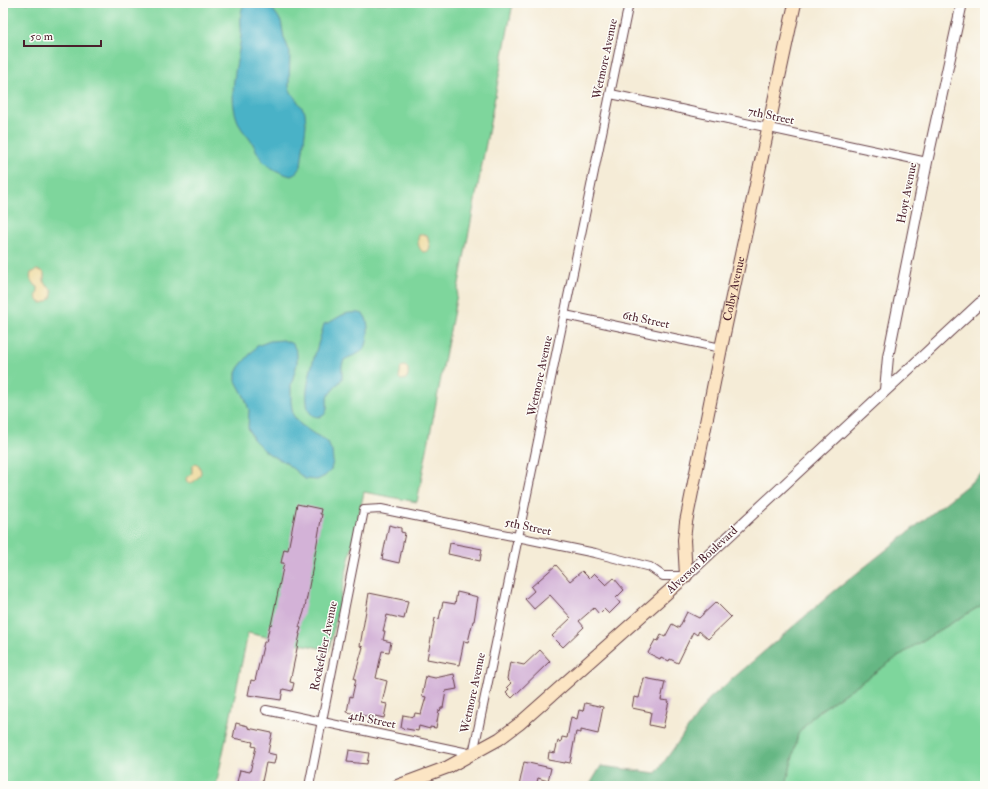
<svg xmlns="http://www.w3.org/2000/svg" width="988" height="789" viewBox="0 0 988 789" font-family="'IM FELL Double Pica',serif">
<rect width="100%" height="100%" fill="#fdfcf7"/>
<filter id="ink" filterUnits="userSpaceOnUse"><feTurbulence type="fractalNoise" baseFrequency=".025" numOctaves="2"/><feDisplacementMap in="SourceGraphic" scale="8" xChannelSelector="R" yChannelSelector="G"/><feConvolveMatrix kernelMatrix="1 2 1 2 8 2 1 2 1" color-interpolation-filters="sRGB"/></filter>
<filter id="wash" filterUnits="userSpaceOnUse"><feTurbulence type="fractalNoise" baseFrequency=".012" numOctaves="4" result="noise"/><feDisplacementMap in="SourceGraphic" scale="16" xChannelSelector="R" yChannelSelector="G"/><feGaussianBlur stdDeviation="0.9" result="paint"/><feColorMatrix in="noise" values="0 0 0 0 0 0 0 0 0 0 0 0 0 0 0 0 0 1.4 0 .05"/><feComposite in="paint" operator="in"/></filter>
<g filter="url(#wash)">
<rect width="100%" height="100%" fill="#f5ecd7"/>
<g fill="#7ed69c" stroke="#647a64">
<path d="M3 3H513L417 502 364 492 329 650 248 633 216 786H3Z"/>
<path d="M985 603V786H786L798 734 815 714 912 647Z"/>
</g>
<path fill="#66b784" stroke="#586b58" d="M985 468V603L912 647 815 714 798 734 786 786H589L601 766 656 773 709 699 832 593 984 472Z"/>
<g fill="#eeda9e" stroke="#9c7c64">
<path d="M422 234 427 235 430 247 428 251 423 252C418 248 417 241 419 235Z"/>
<path d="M37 270 42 271 44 273V283L52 290C53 298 49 302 42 303 32 299 39 295 38 287 32 283 29 280 31 273Z"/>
<path d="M405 366 408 369V375L406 379 401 380 399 378 401 367Z"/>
<path d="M194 464 199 465 201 472C199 478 193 485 187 482L186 478 192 473V468Z"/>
</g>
<g fill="#48b2c7" stroke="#496879">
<path d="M245 3H262L274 11 281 21 284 38 290 52 289 87 291 92 305 112 306 125 301 166 295 174 291 176C284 174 273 170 266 164 259 159 256 148 251 141 247 135 242 131 239 124 226 96 238 64 241 36 242 25 238 12 245 3Z"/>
<path d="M349 313C354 313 361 312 364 315 370 321 369 343 364 349 359 355 350 356 344 360L342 366V379L327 397C327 401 328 408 326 412 324 418 315 418 311 414 308 411 307 406 307 402 304 384 319 343 324 324 334 322 338 315 349 313Z"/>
<path d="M283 340 293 344 297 353V364L291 385V402L293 415 300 424 314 434 326 440 332 451 333 461 331 470 325 476 317 480 305 479 285 462 272 456 264 450 253 439 248 428 249 410 245 398 236 381V373L239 367 257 346 270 341Z"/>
</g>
<g id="blocks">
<g fill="#d3b2d7">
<path d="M297 504 321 509 320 514H322L313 566 304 612 299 627 301 628 299 634H300L290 682 294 683 292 691 283 689 281 700 248 695 251 680 255 681 264 642H266L270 624 271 625 284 563H281L284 549 288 550Z"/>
<path d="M389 525 401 528V532L405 533 399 563 382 559Z"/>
<path d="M450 543 482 549 480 561 448 554Z"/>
<path d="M556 565 570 581 582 571 589 578 594 573 606 585 614 578 624 590 616 598 620 603 609 614 604 609 599 614 594 608 579 621 584 627 563 647 552 636 571 618 550 595 534 609 525 599 534 591 531 587Z"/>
<path d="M457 592 478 597 474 621H473L468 642 464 641 459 665 427 659 435 618 439 619 443 602 455 604Z"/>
<path d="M369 593 408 601 404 619 387 615 383 631H385L383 640 391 642 389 652 382 651 376 678 387 681 382 703 387 704 384 718 375 716V718L347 712 350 696 352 697 356 679H354L363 647 360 646Z"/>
<path d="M716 602 731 617 708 639 699 631 697 635 693 632 678 663 670 659 669 661 661 657 660 659 648 653 655 640 658 641 661 635 665 637 672 624 679 628 687 612 699 618Z"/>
<path d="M540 650 550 661 512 698 506 692 509 689 507 687 511 683 507 679 510 662 524 665Z"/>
<path d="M454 674 457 689 446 691 443 708H441L440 711 439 710 436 728 430 727V729L419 726 418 731 401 728 403 715 414 717 415 713 421 714 426 697 422 696 426 676 435 678Z"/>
<path d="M644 678 665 682 661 700 669 701 663 728 649 725 651 712 632 708 634 697 639 698Z"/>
<path d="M585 703 603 707 598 734 581 730V733L576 732 570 763 565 762V763L548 760 549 752 555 753 558 741 561 742 562 737 567 738 571 717 577 719 579 710 583 711Z"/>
<path d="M236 723 248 726V728L272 733 268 753 276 755 274 764 266 763 261 786H236L240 770 250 772 256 747 252 746 253 742 233 738Z"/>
<path d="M349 750 369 753 367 764 347 762Z"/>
<path d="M524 762 551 768 548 781 538 778 536 786H519Z"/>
</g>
</g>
</g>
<g filter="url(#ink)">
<use href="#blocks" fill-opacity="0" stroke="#643e45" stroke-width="1"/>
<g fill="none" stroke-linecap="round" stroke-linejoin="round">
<defs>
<g id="minor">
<path d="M611 94 927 162"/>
<path d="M565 315 721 348"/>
<path d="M266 710 473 754 629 3"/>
<path d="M309 786 364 510 381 509 595 553 650 567 663 576H686"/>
</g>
<g id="tertiary">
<path d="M885 390 888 357 927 162 962 3"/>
<path d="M686 576 980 303 985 300"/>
</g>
<g id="secondary">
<path id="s1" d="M397 786 448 767 499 739 519 724 686 576 684 540 686 522 721 348 795 3"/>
</g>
</defs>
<use href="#minor" stroke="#643e45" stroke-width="10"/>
<use href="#tertiary" stroke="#643e45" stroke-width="12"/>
<use href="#secondary" stroke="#643e45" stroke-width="14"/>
<use href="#minor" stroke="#fff" stroke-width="8"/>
<use href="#tertiary" stroke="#fff" stroke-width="10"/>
<use href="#secondary" stroke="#fce5c4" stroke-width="12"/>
</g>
</g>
<g text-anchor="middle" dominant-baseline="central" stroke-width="3" stroke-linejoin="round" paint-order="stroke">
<g font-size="12" fill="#4a1f2b" stroke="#fdfcf7">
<text transform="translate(605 59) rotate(-78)">Wetmore Avenue</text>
<text transform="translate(771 116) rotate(12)">7th Street</text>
<text transform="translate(907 193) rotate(-79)">Hoyt Avenue</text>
<text stroke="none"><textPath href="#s1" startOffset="653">Colby Avenue</textPath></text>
<text transform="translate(646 320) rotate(12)">6th Street</text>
<text transform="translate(540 376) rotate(-78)">Wetmore Avenue</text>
<text transform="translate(528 527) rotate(12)">5th Street</text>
<text transform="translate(702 560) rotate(-43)">Alverson Boulevard</text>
<text transform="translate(324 646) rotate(-78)">Rockefeller Avenue</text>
<text transform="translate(473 693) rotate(-78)">Wetmore Avenue</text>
<text transform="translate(372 720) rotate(12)">4th Street</text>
</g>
</g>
<rect width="988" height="789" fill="none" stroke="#fdfcf7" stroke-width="16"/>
<path d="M24 40v6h77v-6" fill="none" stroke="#4a1f2b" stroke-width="2"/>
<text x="30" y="40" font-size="12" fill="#4a1f2b" stroke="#fdfcf7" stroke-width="3" paint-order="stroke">50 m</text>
</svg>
